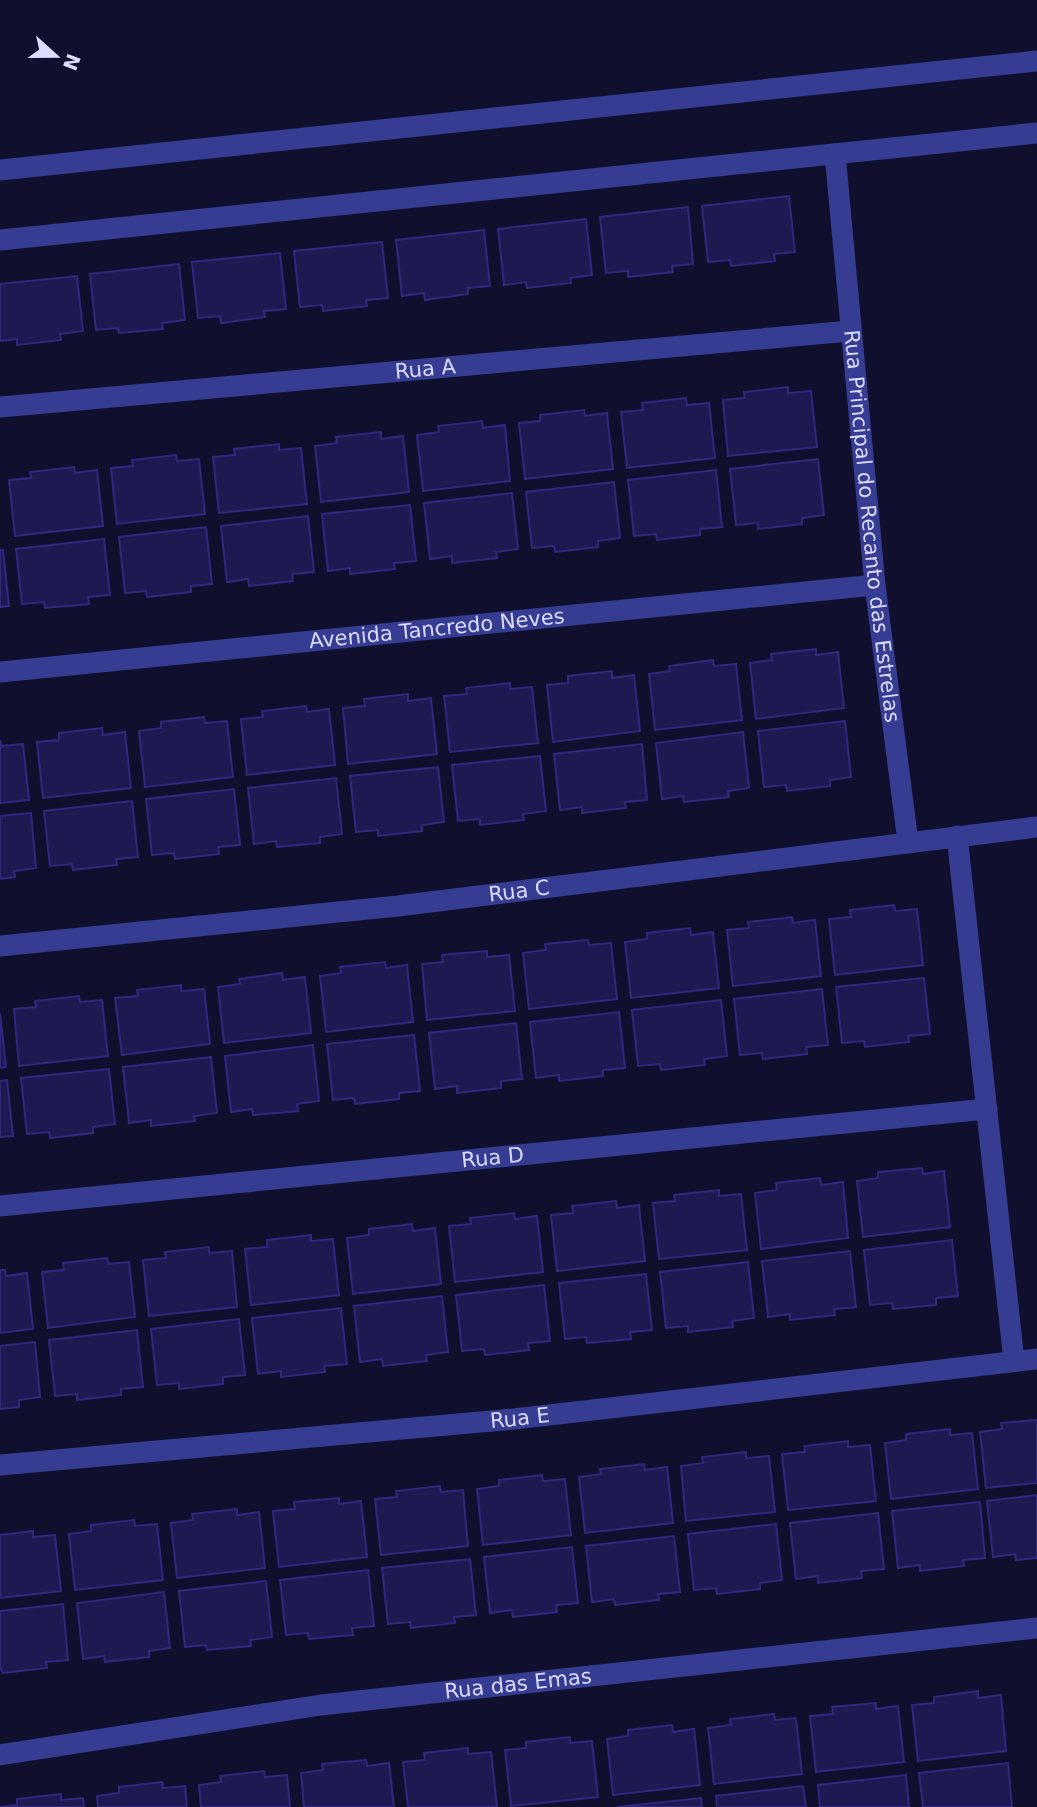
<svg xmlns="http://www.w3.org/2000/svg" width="1037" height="1807" viewBox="0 0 1037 1807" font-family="'DejaVu Sans',sans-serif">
<rect width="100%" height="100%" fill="#110f2e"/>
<g fill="#1e1951" stroke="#30287f" stroke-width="2">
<path d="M789 196 795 252 774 254 775 261 731 266 730 260 708 262 702 206Z"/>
<path d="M688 207 693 264 672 266 673 272 628 277V271L606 273 600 217Z"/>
<path d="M586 219 592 275 570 278 571 283 527 288 526 282 504 285 498 229Z"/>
<path d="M484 230 490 286 468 288V294L425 300 424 293 402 296 396 240Z"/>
<path d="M382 242 388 298 366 300 367 306 323 311 322 305 300 307 294 251Z"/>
<path d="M280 253 286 309 264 311 265 317 221 323 220 316 198 318 192 262Z"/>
<path d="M179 264 185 320 162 323 163 329 119 333 118 328 96 330 90 274Z"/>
<path d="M77 276 83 331 60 334 61 340 17 345V339L0 341V284Z"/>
<path d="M788 387V393L811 391 817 447 728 456 723 400 745 398 744 392Z"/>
<path d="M686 398 687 405 709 403 715 458 627 468 621 412 643 410 642 403Z"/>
<path d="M584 410 585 416 607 413 613 469 525 479 519 423 540 421V415Z"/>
<path d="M482 421 483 428 505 425 510 481 423 491 417 435 439 432 438 426Z"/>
<path d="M381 432V439L403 436 409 492 321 502 315 446 337 443 336 437Z"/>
<path d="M279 444V450L301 448 307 504 219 513 213 457 235 455 234 449Z"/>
<path d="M176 455 177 461 199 459 205 514 117 524 111 468 133 466 132 460Z"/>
<path d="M818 459 824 515 802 518V524L758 529V523L736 525 730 469Z"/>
<path d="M74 467 75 473 97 470 103 526 15 536 9 480 31 478 30 472Z"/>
<path d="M716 470 722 527 700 529V535L657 540 656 534 634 536 628 480Z"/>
<path d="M614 482 620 538 598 541V547L555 552 554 546 532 548 526 492Z"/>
<path d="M512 493 518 549 496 552 497 558 452 563V556L430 559 424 503Z"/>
<path d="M410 505 416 561 394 563 395 569 350 574V568L328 571 322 514Z"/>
<path d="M308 516 314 572 292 574 293 581 249 586 248 579 227 582 221 526Z"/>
<path d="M206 527 212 584 191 586V592L147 597 146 591 125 593 119 537Z"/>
<path d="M104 539 110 595 88 597 89 604 45 608 44 602 22 604 16 549Z"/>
<path d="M0 550H3L9 606 0 607Z"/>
<path d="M816 649V655L838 652 844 708 756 719 750 663 772 660 771 654Z"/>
<path d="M713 660 714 666 736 664 742 720 655 730 649 674 670 671 669 666Z"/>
<path d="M612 671V678L634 675 640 731 553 742 547 685 568 683V676Z"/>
<path d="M510 683V689L532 687 538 743 450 752 444 696 467 694 466 688Z"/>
<path d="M408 694V701L431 698 437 754 348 764 343 708 365 706 364 699Z"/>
<path d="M306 706 307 712 329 709 335 765 247 775 241 719 263 717 262 711Z"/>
<path d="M204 717 205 723 227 721 233 777 145 787 139 731 161 728V722Z"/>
<path d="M845 721 851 777 830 780V786L787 791 786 785 764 787 758 731Z"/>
<path d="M102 728 103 735 125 732 131 788 43 798 37 742 59 740V733Z"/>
<path d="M743 732 749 788 728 791 729 797 684 802 683 796 662 799 656 743Z"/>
<path d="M0 740 1 746 23 744 29 800 0 803Z"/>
<path d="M642 744 647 800 625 802 626 808 582 813V807L560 810 554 754Z"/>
<path d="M540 756 546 811 523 814 524 820 480 825V819L458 821 452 765Z"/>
<path d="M438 767 444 822 422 825V831L378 836V830L356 832 350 776Z"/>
<path d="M336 778 342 834 320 837V843L277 847 276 841 254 844 248 788Z"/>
<path d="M234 789 240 845 218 847 219 854 175 859 174 853 152 855 146 799Z"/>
<path d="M132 801 138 857 116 859 117 865 73 870 72 864 50 866 44 811Z"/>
<path d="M31 813 36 868 14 871 15 877 0 879V816Z"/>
<path d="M894 905 895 911 917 909 923 965 835 975 829 919 851 917 850 910Z"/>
<path d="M792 917 793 923 815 920 821 976 733 986 727 930 749 928 748 922Z"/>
<path d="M690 928 691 935 713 932 719 988 631 998 625 942 647 939V933Z"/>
<path d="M588 940 589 945 611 943 617 999 529 1009 523 953 546 950 545 944Z"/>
<path d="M487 951V957L509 955 515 1011 427 1020 422 964 443 962 442 955Z"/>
<path d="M385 962 386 968 407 965 413 1022 326 1032 320 976 341 973 340 967Z"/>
<path d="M282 973 283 980 305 977 311 1033 224 1043 218 987 240 984 239 979Z"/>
<path d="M924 978 930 1034 908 1036 909 1042 865 1047 864 1041 842 1043 836 987Z"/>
<path d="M181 985V991L204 989 210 1044 122 1055 115 998 138 996 137 990Z"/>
<path d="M822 989 828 1045 806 1047 807 1054 763 1059 762 1053 740 1055 734 999Z"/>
<path d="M79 996 80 1002 102 1000 108 1056 19 1066 14 1009 36 1007 35 1001Z"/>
<path d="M721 1000 727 1056 704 1059 705 1065 661 1070 660 1064 638 1066 632 1010Z"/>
<path d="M619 1012 625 1068 603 1070V1076L559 1081V1075L536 1078 530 1022Z"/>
<path d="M0 1013 6 1067 0 1068Z"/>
<path d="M516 1023 522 1079 501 1081V1088L457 1093V1086L435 1089 429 1033Z"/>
<path d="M414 1035 420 1091 399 1093V1099L355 1104 354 1098 333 1100 327 1044Z"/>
<path d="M313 1045 319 1101 297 1104 298 1111 253 1115 252 1109 231 1112 225 1056Z"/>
<path d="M211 1057 217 1113 194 1116 195 1121 151 1126V1120L129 1123 123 1067Z"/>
<path d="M109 1069 115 1124 93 1127V1133L50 1138 49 1132 27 1134 21 1078Z"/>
<path d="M7 1080 13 1136 0 1137V1081Z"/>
<path d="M922 1168 923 1174 944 1171 950 1227 863 1237 857 1181 878 1178V1172Z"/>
<path d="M820 1178 821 1185 843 1182 848 1238 761 1249 755 1193 777 1190 776 1183Z"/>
<path d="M719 1190V1196L741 1194 747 1250 659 1259 653 1203 675 1201 674 1195Z"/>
<path d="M616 1201 617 1208 639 1205 645 1261 557 1271 551 1215 573 1213 572 1206Z"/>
<path d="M514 1213 515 1219 537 1216 543 1272 455 1282 449 1226 471 1224 470 1218Z"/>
<path d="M412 1224 413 1231 435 1228 441 1284 353 1294 347 1238 369 1235V1229Z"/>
<path d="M311 1235V1241L333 1239 339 1295 251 1305 245 1249 267 1247V1240Z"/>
<path d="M952 1240 958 1296 936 1298V1305L893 1309 892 1303 870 1305 864 1250Z"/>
<path d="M209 1247V1253L232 1251 237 1307 149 1316 143 1260 166 1258 165 1252Z"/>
<path d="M850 1251 856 1307 834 1309 835 1315 790 1320V1314L768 1317 762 1261Z"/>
<path d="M107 1258 108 1264 129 1262 135 1317 48 1328 42 1272 64 1270 63 1263Z"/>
<path d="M748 1262 754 1318 732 1321 733 1327 688 1332V1326L666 1328 660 1272Z"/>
<path d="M0 1270H5L6 1276 27 1273 33 1329 0 1333Z"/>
<path d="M646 1274 652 1330 630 1332 631 1339 587 1343 586 1337 565 1339 559 1283Z"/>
<path d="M544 1285 550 1341 528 1343 529 1350 485 1355 484 1349 462 1351 456 1295Z"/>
<path d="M442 1296 448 1352 426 1355 427 1361 383 1366 382 1359 360 1362 354 1306Z"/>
<path d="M341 1308 347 1364 324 1366 325 1372 281 1377V1371L258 1374 252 1318Z"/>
<path d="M239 1319 245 1375 223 1377V1384L179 1389V1383L157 1385 151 1329Z"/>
<path d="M137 1330 143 1387 121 1389V1395L77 1400V1394L55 1396 49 1340Z"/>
<path d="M35 1342 40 1397 19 1400V1407L0 1409V1346Z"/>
<path d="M1037 1420V1483L986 1488 980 1432 1002 1429 1001 1423Z"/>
<path d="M950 1429V1435L972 1433 978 1489 891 1499 885 1443 906 1440V1434Z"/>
<path d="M848 1441V1447L870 1445 876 1501 788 1510 782 1454 805 1452 804 1446Z"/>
<path d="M746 1452V1458L769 1456 775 1512 686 1521 681 1466 703 1463 702 1457Z"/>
<path d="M644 1464 645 1470 667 1467 673 1523 585 1533 579 1477 601 1474 600 1469Z"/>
<path d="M542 1475 543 1481 565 1479 571 1535 483 1545 477 1489 499 1486V1480Z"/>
<path d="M440 1486 441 1492 463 1490 468 1546 381 1555 375 1499 397 1497 396 1491Z"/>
<path d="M1037 1495V1558L1016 1560 1015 1554 993 1557 987 1501Z"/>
<path d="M339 1498V1504L361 1501 367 1557 279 1567 273 1511 295 1509 294 1502Z"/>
<path d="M980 1502 985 1558 963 1560 964 1566 920 1571V1565L898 1568 892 1511Z"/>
<path d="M237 1509V1515L259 1512 265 1568 177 1578 171 1523 193 1520 192 1514Z"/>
<path d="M878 1513 884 1569 861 1571 862 1578 818 1583V1576L796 1579 790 1523Z"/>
<path d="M134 1520 135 1526 157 1524 163 1580 75 1590 69 1534 91 1531V1525Z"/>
<path d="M776 1524 782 1580 760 1583V1589L717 1594 716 1588 694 1590 688 1534Z"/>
<path d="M33 1531V1537L55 1535 61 1591 0 1598V1535Z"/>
<path d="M674 1536 680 1592 658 1594 659 1600 615 1605 614 1599 592 1602 586 1546Z"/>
<path d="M572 1547 578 1603 556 1605 557 1612 513 1617 512 1610 490 1613 484 1557Z"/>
<path d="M470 1559 476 1615 454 1617 455 1623 411 1628 410 1622 388 1624 382 1568Z"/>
<path d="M368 1570 374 1626 352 1628 353 1635 309 1639 308 1633 286 1635 280 1580Z"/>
<path d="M266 1581 272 1637 250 1640 251 1646 207 1650 206 1645 185 1647 179 1591Z"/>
<path d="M164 1592 170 1648 149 1651V1657L105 1662 104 1656 83 1659 77 1603Z"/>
<path d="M63 1604 68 1660 46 1662 47 1668 3 1673 0 1667V1611Z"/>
<path d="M978 1691V1698L1001 1695 1006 1751 918 1761 912 1705 934 1703V1697Z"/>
<path d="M876 1703V1709L898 1706 904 1762 816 1772 810 1716 833 1714 832 1707Z"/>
<path d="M774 1714 775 1720 796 1718 802 1774 714 1784 708 1728 731 1725 730 1719Z"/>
<path d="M672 1725 673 1732 694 1729 700 1785 613 1795 607 1739 628 1736V1730Z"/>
<path d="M570 1737V1743L592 1741 598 1797 511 1806 505 1750 526 1748V1742Z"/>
<path d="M468 1748V1754L491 1752 497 1807H408L403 1762 425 1760 424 1753Z"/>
<path d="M366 1760 367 1766 389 1763 394 1807H304L301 1773 323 1770 322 1764Z"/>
<path d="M1008 1763 1012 1807H923L919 1773Z"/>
<path d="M264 1771 265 1777 287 1775 290 1807H201L199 1785 221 1782 220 1776Z"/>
<path d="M906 1775 909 1807H820L818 1785Z"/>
<path d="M162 1782 163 1788 185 1786 187 1807H98L97 1796 119 1793V1787Z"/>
<path d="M803 1786 806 1807H717L716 1796Z"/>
<path d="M61 1794V1800L83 1798 84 1807H0L17 1805V1799Z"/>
<path d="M701 1798 702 1807H617Z"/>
</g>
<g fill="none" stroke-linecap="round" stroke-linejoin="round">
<g stroke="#353c92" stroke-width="21">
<path id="s1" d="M835 154 875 585 908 842"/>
<path d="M0 170 1037 61"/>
<path d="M0 240 1037 133"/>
<path id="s2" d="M0 407 850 331"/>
<path id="s3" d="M0 672 875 585"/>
<path d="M957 836 1014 1361"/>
<path id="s4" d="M0 946 398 906 1037 827"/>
<path id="s5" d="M0 1206 987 1109"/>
<path id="s6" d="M0 1465 514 1419 1037 1359"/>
<path id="s7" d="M0 1755 321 1705 1037 1628"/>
</g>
</g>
<g text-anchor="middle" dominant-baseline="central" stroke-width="7" stroke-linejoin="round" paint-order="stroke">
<g font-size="21" fill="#dcdcff" stroke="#110f2e">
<text stroke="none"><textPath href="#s2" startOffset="427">Rua A</textPath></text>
<text stroke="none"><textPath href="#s1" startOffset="374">Rua Principal do Recanto das Estrelas</textPath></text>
<text stroke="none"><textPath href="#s3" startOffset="439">Avenida Tancredo Neves</textPath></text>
<text stroke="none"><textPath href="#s4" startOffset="522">Rua C</textPath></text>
<text stroke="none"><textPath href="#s5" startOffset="495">Rua D</textPath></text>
<text stroke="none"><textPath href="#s6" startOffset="522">Rua E</textPath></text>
<text stroke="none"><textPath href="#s7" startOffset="523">Rua das Emas</textPath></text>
</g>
</g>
<g transform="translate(56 56) rotate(111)" stroke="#110f2e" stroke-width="5" paint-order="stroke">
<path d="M0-5L12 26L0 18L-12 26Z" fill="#dcdcff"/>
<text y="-10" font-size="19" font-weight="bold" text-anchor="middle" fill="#dcdcff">N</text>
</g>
</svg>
